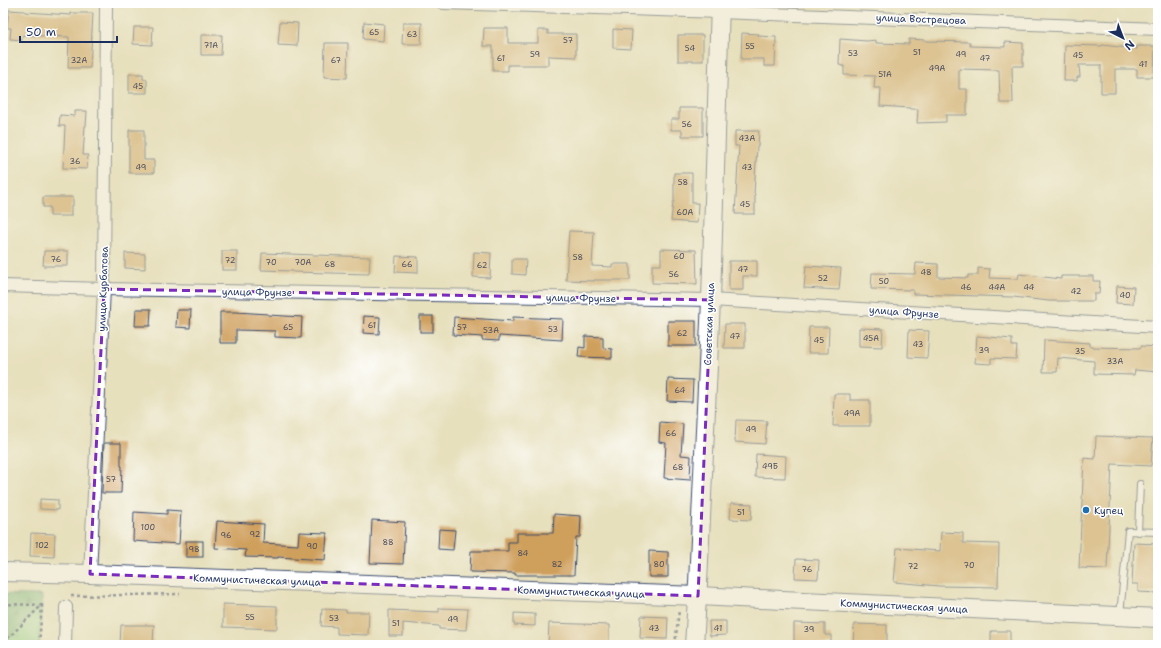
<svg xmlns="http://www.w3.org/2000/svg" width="1161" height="648" viewBox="0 0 1161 648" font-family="'Shantell Sans',sans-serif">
<defs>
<pattern id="grass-tufts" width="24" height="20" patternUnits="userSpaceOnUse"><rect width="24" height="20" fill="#8bd089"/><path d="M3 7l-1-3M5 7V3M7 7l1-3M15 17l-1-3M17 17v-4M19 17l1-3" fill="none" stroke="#71a973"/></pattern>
<pattern id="forest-firs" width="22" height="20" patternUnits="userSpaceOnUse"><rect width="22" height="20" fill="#70b275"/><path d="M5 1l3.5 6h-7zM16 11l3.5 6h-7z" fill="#5b9163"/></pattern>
</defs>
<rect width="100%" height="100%" fill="#fff"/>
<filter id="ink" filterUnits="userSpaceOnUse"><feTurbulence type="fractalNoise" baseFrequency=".025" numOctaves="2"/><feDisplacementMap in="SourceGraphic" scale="8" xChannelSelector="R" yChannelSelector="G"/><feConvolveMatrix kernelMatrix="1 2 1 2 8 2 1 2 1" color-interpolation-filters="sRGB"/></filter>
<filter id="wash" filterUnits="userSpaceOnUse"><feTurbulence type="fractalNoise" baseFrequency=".012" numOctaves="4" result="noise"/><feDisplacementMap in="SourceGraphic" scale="16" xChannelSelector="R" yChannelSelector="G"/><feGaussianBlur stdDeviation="0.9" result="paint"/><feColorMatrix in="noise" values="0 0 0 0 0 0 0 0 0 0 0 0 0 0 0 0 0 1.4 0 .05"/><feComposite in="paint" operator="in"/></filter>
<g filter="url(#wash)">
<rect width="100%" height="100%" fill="#e7e0bd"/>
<path fill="url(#grass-tufts)" stroke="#538074" d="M42 605 39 645H3V643Z"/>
<path fill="url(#forest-firs)" stroke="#46706a" d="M3 594 42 595V605L3 643Z"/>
<g id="blocks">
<g fill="#cf9f5b">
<path d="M9 10 25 11V12L71 15V13H93L90 68H68L69 37 23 35 22 40 10 39 11 28H7Z"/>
<path d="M280 22 298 23 297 46 278 45Z"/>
<path d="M364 22 384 24 383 41 363 39Z"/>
<path d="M403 23H422L421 44H402Z"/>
<path d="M134 27H153L152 45 133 44Z"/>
<path d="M484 28H508V43H538V30H548V34H576V57L548 56V65H508V71H493V46H483Z"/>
<path d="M613 29 632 30 631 49 613 48Z"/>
<path d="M742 33 759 34 758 36 776 37 775 66H764V59H741Z"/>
<path d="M201 35H222L221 55H201Z"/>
<rect x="678" y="35" width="25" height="26"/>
<path d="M840 39 867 41 876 40V43L909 44V39L926 40V41L970 42V46L1005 47V42L1023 43V66H1012L1013 103H1000L999 70 959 69V89H967V115H946V122L917 123 918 109H910V108L880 106 881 88H874L875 76 844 75V66L839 65Z"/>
<path d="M325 43H348L347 78 324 77Z"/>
<path d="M1065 45 1102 46V45L1137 49V46H1155L1154 77H1137V69H1115V93H1101V65H1079L1080 77H1077V81H1064Z"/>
<path d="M129 74H143V79H147V93H129Z"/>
<path d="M679 108H703V136H682V130H671V119H679Z"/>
<path d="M75 111H87L86 126H85L83 155H88L87 169 63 168 65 126H59L60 115 75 116Z"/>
<path d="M129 130H144V160H154V173H129Z"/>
<path d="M735 131H759L758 146H757L754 194H755V214H735L739 146H735Z"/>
<path d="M674 173H692V203H698L697 223 671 221 673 202H674Z"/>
<path d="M43 197H73V206H71V216H50V207H43Z"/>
<path d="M569 231 594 232 592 266 612 267V264H630V280H594V281L566 280Z"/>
<path d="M661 249 696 250 697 284 652 283V265H661Z"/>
<path d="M44 251H68V266H43Z"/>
<rect x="222" y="251" width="15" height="19"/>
<path d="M474 252 491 253 490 278 473 277Z"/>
<path d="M125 253 145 254V269L125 268Z"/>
<path d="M262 253 370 257 369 274 293 272V271L261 270Z"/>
<path d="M396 256 418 257V273L395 272Z"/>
<path d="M512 259H526L525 275 512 274Z"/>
<path d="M729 261H757V276H743V290H729Z"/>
<path d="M916 263 938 264V277L968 278V275H978V268L990 269 989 278 1018 279 1019 274 1061 279V276H1093V281H1100L1099 294H1094V301H1049L1013 297 913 294V290L871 289 872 273 915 274Z"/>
<path d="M806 266 841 268 839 290 804 288Z"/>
<path d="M1117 286 1134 287 1133 304 1116 303Z"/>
<path d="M136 309H151L150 326H135Z"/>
<path d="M177 310H191L190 328 176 327Z"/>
<path d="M220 312H236L268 314V315L302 317 301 338 275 337V331L236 330V343H220Z"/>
<path d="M364 316 380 317 379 334 363 333Z"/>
<rect x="420" y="316" width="13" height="16"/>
<path d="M454 317 513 321V317L563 319 562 340 499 336V341L482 340V337L453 335Z"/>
<rect x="668" y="321" width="28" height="25"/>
<path d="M725 324H745V348H724Z"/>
<path d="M809 327H829L828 353H808Z"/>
<path d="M859 328 883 329 882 347 859 346Z"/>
<path d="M909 330 929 331 927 358 908 357Z"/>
<path d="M585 336 603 337V348L612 349V358L578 357 579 347 585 348Z"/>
<path d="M977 336 1012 339V346H1017L1016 359 991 358V364L975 363Z"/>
<path d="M1044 340 1090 343V347L1141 348V346L1158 347V372L1135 370 1134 375 1094 374V361L1058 358 1057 372H1043Z"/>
<path d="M668 379 693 380 692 402 667 401Z"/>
<path d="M834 394H850V400H870V426H833Z"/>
<path d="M736 420 767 421 765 444 735 442Z"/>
<path d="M660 422 683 424 681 455 691 456 690 480 664 478 666 443 659 442Z"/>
<path d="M1096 436 1153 438 1151 466 1112 464 1107 569 1079 568 1084 458 1095 459Z"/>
<path d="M104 443H121V466H122L121 493H102Z"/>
<path d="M756 454 786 456 785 478 755 477Z"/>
<path d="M40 499 58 500V510L40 509Z"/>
<path d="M731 503 752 504 751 520 730 519Z"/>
<path d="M167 510 181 511 179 544 133 541 134 512 167 514Z"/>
<path d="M554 514 581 516 580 537H576L574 575H515V573L470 572 471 551H508V542H517V533H553Z"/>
<path d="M372 520 405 522 403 564 370 563Z"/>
<path d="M217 521 264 524 263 543 298 545 299 532 327 533 325 560 278 557V558L245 557 246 550 215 548Z"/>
<path d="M439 529 455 530 453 550 438 549Z"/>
<path d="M941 532 963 533V543L999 544 998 587 939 586 894 582 897 548 940 551Z"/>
<path d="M31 533 55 534 54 557 30 556Z"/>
<rect x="186" y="541" width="17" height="16"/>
<path d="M1134 543 1158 544V593L1138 592V584H1132Z"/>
<path d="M649 551 668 552V577H649Z"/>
<path d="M796 559 819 560 818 579 795 578Z"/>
<path d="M223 604 277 606V629L223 627Z"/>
<path d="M439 608 468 609 466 630 439 629V626L403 623V636H389V610L439 612Z"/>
<path d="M322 609 346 610V612H369L368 635 337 634V627L321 626Z"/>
<path d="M514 613 535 614V626L514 625Z"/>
<path d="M641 616 668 617 667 639 640 638Z"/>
<path d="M709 621H726V635L710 636Z"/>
<path d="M549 623 609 625V645H548Z"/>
<path d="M794 623 825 624V635H831V645H794Z"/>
<path d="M854 624 887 625V645H853Z"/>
<path d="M121 625H154L153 645H120Z"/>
<rect x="991" y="631" width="19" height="14"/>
</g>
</g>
</g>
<g filter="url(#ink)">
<use href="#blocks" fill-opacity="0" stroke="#3a4a6c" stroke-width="1"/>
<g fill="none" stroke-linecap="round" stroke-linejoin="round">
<defs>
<g id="lane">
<path d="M1138 532 1140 484"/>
<path d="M1120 615 1128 531 1158 532"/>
</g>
<g id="street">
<path d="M443 3 720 12 1158 29"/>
<path d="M3 286 104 289 711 300 1158 327"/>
<path d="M90 574 104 289 106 3"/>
<path d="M65 645 66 607"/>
</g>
<g id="secondary">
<path d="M3 572 90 574 698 596 1158 618"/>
<path d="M694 645 698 583 711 300 720 3"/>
</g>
</defs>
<use href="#lane" stroke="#3a4a6c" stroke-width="8"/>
<use href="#street" stroke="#3a4a6c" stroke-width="14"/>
<use href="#secondary" stroke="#3a4a6c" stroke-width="20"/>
<g stroke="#3a4a6c" stroke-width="2.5" stroke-dasharray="3 3" stroke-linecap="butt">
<path d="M71 596 180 594"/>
<path d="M3 604 41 605"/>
<path d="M3 643 42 605 39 645"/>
<path d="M675 645 679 610"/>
</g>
<use href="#lane" stroke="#fff" stroke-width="6"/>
<use href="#street" stroke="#fff" stroke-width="12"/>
<use href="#secondary" stroke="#fff" stroke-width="18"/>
</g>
</g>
<path d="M0 0H1161V648H0ZM104 289 711 300 698 596 90 574Z" fill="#e7e0bd" fill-opacity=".55" fill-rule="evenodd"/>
<path fill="none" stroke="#7b2cbf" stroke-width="3" stroke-dasharray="8 5" stroke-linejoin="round" d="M104 289 711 300 698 596 90 574Z"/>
<circle fill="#1f6fb2" stroke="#fff" stroke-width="1.5" cx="1086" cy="510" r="4"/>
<g text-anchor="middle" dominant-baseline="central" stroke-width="3" stroke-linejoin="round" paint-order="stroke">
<g font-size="8" fill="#484b5d">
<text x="374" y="32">65</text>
<text x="412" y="34">63</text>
<text x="568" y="40">57</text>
<text x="211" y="45">71А</text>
<text x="750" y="46">55</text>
<text x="690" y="48">54</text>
<text x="917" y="52">51</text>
<text x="853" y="53">53</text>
<text x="535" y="54">59</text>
<text x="961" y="54">49</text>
<text x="1078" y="55">45</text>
<text x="501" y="58">61</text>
<text x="985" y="58">47</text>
<text x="79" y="60">32А</text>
<text x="336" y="60">67</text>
<text x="1143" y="64">41</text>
<text x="937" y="68">49А</text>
<text x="885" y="74">51А</text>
<text x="138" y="86">45</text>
<text x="687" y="124">56</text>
<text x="747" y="138">43А</text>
<text x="75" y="161">36</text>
<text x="141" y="167">49</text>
<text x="747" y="167">43</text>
<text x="683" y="182">58</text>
<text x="745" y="204">45</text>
<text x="685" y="212">60А</text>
<text x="679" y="256">60</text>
<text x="578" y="257">58</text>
<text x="56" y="259">76</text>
<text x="230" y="260">72</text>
<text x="271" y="262">70</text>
<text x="303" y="262">70А</text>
<text x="330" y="264">68</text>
<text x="407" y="264">66</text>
<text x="482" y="265">62</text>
<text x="743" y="269">47</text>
<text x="926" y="272">48</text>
<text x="674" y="274">56</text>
<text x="823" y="278">52</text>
<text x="884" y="281">50</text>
<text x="966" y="287">46</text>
<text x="997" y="287">44А</text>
<text x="1029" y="287">44</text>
<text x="1076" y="291">42</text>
<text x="1125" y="295">40</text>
<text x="372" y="325">61</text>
<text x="288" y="327">65</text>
<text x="462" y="327">57</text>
<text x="553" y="329">53</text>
<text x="491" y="330">53А</text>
<text x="682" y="333">62</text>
<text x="735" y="336">47</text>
<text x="871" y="338">45А</text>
<text x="819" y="340">45</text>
<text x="918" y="344">43</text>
<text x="984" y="350">39</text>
<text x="1080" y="351">35</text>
<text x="1115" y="361">33А</text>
<text x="680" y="390">64</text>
<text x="852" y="413">49А</text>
<text x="751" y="429">49</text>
<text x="671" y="433">66</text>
<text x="770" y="466">49Б</text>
<text x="678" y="467">68</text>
<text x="111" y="479">57</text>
<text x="741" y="512">51</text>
<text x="148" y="527">100</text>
<text x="255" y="534">92</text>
<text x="226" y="535">96</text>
<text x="388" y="542">88</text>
<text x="42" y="545">102</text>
<text x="312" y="546">90</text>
<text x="194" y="549">98</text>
<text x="523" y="553">84</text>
<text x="557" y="564">82</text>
<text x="659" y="564">80</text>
<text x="969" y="565">70</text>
<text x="913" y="566">72</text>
<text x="807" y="569">76</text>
<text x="250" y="617">55</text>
<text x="334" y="618">53</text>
<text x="453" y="619">49</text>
<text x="396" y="623">51</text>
<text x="654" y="628">43</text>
<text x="718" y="628">41</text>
<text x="809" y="629">39</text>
</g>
<g font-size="10" fill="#1b2f5e" stroke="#fff">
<text transform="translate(921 19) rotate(2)">улица Вострецова</text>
<text transform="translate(103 289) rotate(-88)">улица Курбатова</text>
<text transform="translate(257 292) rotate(1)">улица Фрунзе</text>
<text transform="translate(581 298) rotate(1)">улица Фрунзе</text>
<text transform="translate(904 312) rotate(4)">улица Фрунзе</text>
<text transform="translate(709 324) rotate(-88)">Советская улица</text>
<text transform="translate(257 580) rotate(2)">Коммунистическая улица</text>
<text transform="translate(581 592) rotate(2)">Коммунистическая улица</text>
<text transform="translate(904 606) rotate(3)">Коммунистическая улица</text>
</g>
<g font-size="10" fill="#1b2f5e" stroke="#fff" text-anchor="start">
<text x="1094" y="510">Купец</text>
</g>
</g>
<rect width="1161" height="648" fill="none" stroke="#fff" stroke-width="16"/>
<g transform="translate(1123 38) rotate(138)" stroke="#ffffff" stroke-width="3" paint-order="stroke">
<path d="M0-3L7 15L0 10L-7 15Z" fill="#1b2f5e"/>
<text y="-6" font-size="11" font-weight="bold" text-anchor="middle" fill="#1b2f5e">N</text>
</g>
<path d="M20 36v6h97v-6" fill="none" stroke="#1b2f5e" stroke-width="2"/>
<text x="26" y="36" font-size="12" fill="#1b2f5e" stroke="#ffffff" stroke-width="3" paint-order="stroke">50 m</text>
</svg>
